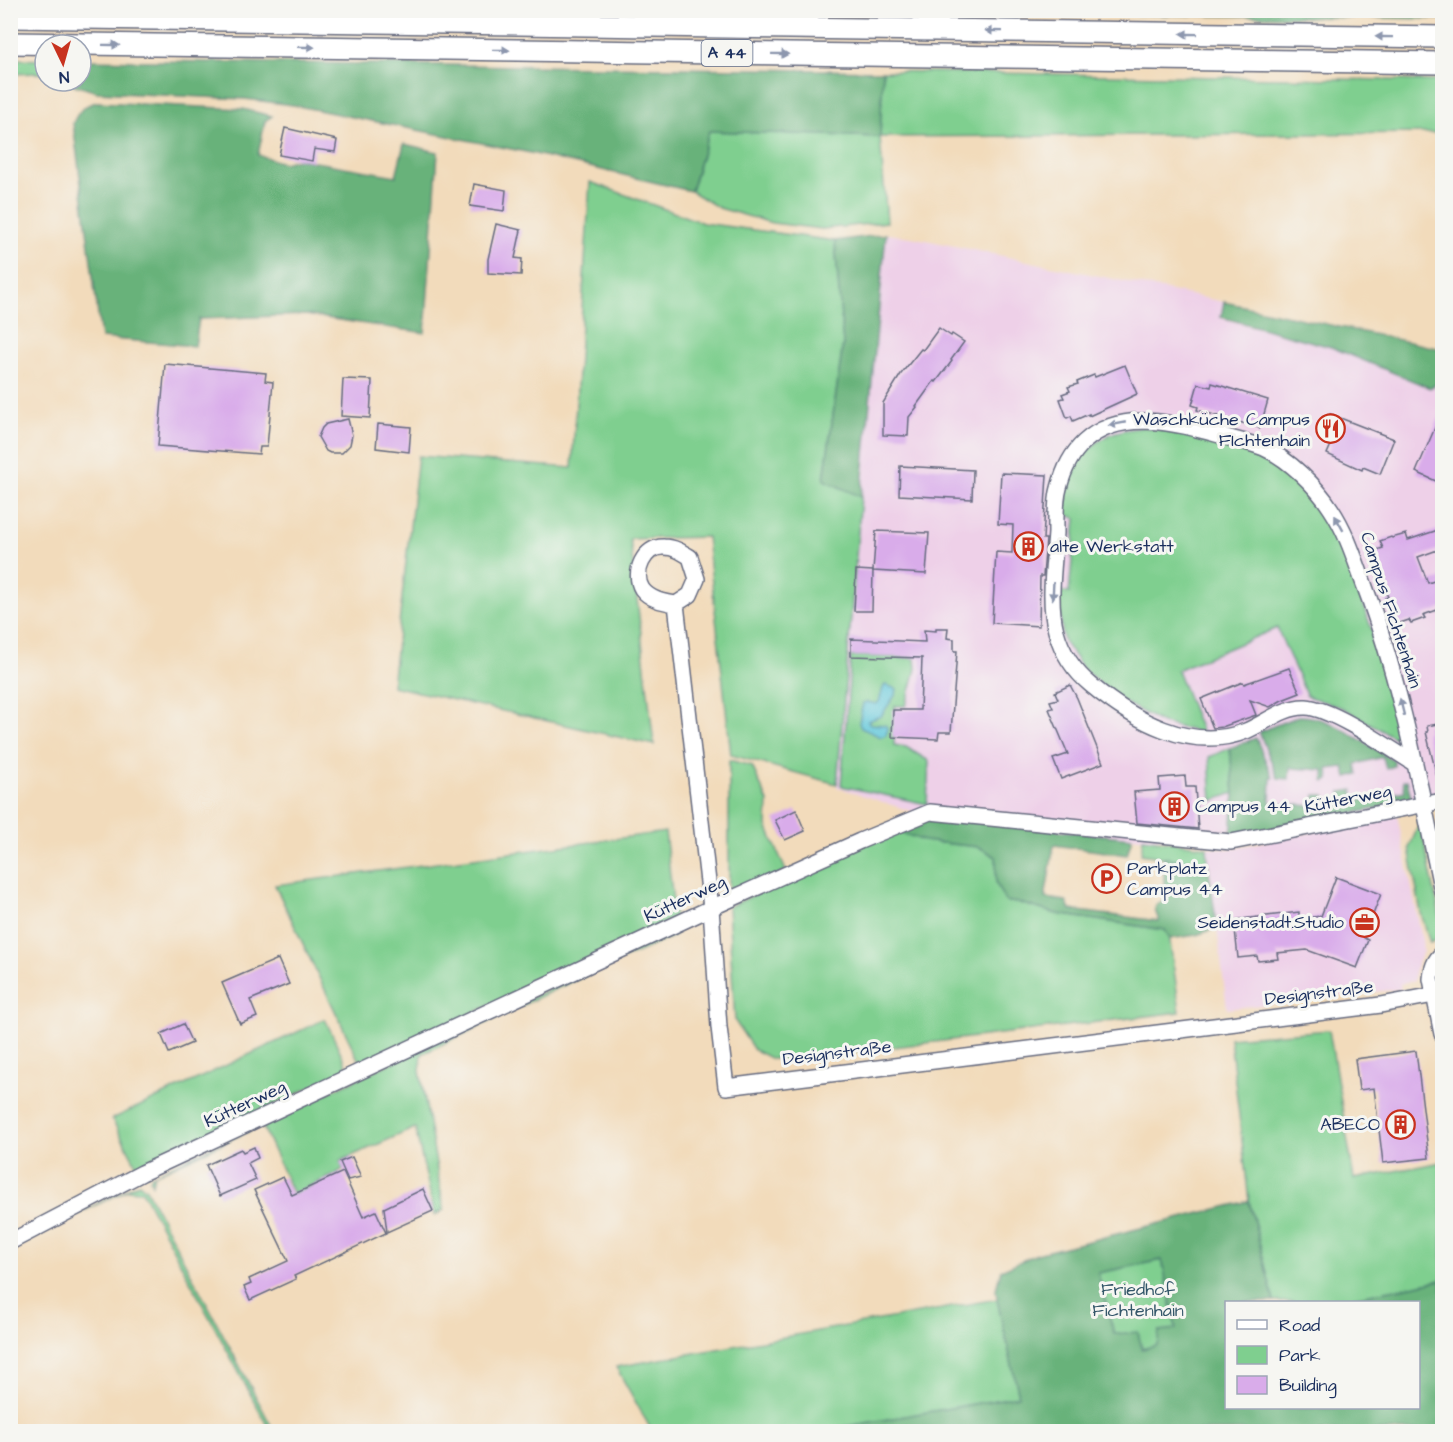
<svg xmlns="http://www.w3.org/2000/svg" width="1453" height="1442" viewBox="0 0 1453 1442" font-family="'Architects Daughter',sans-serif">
<rect width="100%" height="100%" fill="#f6f6f2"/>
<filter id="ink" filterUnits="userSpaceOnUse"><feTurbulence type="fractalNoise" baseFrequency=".0167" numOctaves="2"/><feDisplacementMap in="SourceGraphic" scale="12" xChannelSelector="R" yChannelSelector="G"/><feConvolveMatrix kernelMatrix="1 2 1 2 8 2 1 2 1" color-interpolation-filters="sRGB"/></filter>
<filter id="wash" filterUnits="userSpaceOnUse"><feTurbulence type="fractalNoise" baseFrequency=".008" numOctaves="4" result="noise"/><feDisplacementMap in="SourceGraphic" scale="24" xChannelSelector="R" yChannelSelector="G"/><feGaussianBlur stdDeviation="1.35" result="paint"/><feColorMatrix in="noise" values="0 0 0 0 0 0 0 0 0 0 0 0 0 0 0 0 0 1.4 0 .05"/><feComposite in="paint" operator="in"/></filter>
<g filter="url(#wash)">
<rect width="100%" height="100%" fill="#f2dbbb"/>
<g fill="#eed0e8">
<path d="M886 234 911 237 1224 302 1221 318 1331 347 1430 387 1442 380V805L1409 811 1151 839 935 819 837 787 854 567Z"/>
<path d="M1397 815 1422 938 1423 951 1414 972V981L1400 984 1401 989 1227 1009 1207 847 1229 849Z"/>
</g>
<g fill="#7fcf8f" stroke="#4d7f76" stroke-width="1.5">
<path d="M11 59 45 60V75L39 73 11 74Z"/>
<path d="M883 71 1442 81V133L880 137 887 222 822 229 772 223 719 208 691 191 709 131 880 137Z"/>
<path d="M590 182 703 223 835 241 843 344 824 479 861 497 837 784 731 755 707 537 630 539 654 745 392 686 418 456 572 468Z"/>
<path d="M1143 427C1209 435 1290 450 1327 513 1342 538 1350 566 1359 593 1376 641 1392 689 1406 737L1402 742 1343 708 1307 696 1277 628 1177 670 1202 733 1162 723 1124 702 1084 670 1063 640 1058 591 1069 593 1076 518 1063 514C1068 478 1075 452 1111 434 1120 430 1133 429 1143 427Z"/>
<path d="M851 656 915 658 916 669 906 706H895L894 745 906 747 929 761 927 804 841 786Z"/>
<path d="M1230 748 1234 793 1212 801 1209 757Z"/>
<path d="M729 760 752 766 768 802 767 826 786 871 729 897Z"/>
<path d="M1420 822 1442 926V936L1430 943 1421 913 1409 848Z"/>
<path d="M898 829 924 841 979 847 997 857 996 883 1005 901 1023 904 1057 914 1166 930 1169 935 1180 1012 795 1059H772L754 1050 735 1021 728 907Z"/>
<path d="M665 832 675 918 367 1063 358 1059 275 885Z"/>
<path d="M1143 838 1207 847 1208 864 1141 854Z"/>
<path d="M673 931 674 936 556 989 422 1054 420 1071 444 1210 435 1215 415 1128 340 1161 343 1169 334 1175 293 1194 262 1125 154 1175 152 1184 150 1180 152 1175Z"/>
<path d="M325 1019 346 1064 344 1071 139 1170 112 1119Z"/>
<path d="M1329 1030 1354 1179 1442 1162V1280L1330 1302H1274L1249 1201 1230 1038Z"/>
<path d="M139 1183 146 1189 274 1431H270L142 1191 127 1190 38 1233Z"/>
<path d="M1163 1260 1176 1329 1158 1346 1142 1349 1114 1334 1098 1273Z"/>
<path d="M997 1299 1019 1396 820 1431H652L616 1367Z"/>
</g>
<g fill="#67b27a" stroke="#41706c" stroke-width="1.5" fill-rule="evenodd">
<path d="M1442 10V19L882 11V10Z"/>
<path d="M81 60 883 71 880 137 709 131 691 191 531 153 293 105 245 99 97 92 65 82 81 81Z"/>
<path d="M97 102 243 109 272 116 265 121 258 155 283 163 298 159 396 176 404 144 438 152 425 333 306 315 199 319 195 346 101 338 73 123C79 110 84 105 97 102Z"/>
<path d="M886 234 861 497 824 480 843 344 835 241Z"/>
<path d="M1224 302 1442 349V380L1430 388 1331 347 1221 317Z"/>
<path d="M1298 716C1331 714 1366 746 1394 760V766L1386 769 1383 757 1356 764 1358 774 1347 777 1344 767 1328 769 1329 780 1324 782V770L1290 768 1289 779 1278 778 1259 732Z"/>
<path d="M1256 738 1273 778H1271L1270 803 1314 806 1315 795H1325L1327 806 1343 803 1341 792 1353 790 1355 801 1405 791 1403 781 1407 780 1412 802 1231 837 1234 793 1230 748Z"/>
<path d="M929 817 1132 838 1127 855 1054 845 1045 898 1066 901 1070 910 1159 921 1155 910 1156 905 1164 900V857L1208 864 1217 928 1196 935 1170 939 1165 930 1057 914 1023 904 1005 901 996 883V857L979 847 924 841 899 832Z"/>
<path d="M1249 1201 1274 1302H1226V1408H1418V1302H1330L1442 1280V1431H820L1019 1396 997 1299 996 1289 1001 1270 1037 1254ZM1162 1260 1176 1329 1159 1331 1157 1345 1142 1349 1138 1332 1114 1334 1098 1273Z"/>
</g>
<path fill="#5ec7da" stroke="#3c7b9c" stroke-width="1.5" d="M885 685 897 689 896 694 881 716 868 721 870 724 885 725 888 729 886 735 881 737 861 728 859 723 863 703 867 702 876 704 879 702 883 688Z"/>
<g id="blocks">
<g fill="#d9acea">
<path d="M285 128 337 140 335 152 314 149 312 161 279 155Z"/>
<path d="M474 184 506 190 504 211 470 206Z"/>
<path d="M496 224 521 230 515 258 522 259 521 275 488 273V259Z"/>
<path d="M939 328 951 336 952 334 964 342 951 360 952 361 936 382 934 381 916 406 917 407 909 417 908 436 883 435V403L901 374 921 349 923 350Z"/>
<path d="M165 364 266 373 265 381 273 382 267 447H260L259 454 158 446Z"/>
<path d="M1125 365 1137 394 1089 416V414L1073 421 1071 416 1067 418 1060 399 1064 398 1062 394 1070 391 1068 387 1078 384 1077 382 1094 375 1095 377Z"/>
<path d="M343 379 372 380 370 418 341 416Z"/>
<path d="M1212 383 1268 400 1260 428 1197 410 1198 407 1192 405 1198 384 1211 387Z"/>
<path d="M1443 409V472L1438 482 1416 472Z"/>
<path d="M1330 414 1394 439 1380 474 1363 467 1362 470 1327 454 1331 445 1320 440Z"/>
<path d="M348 419 352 435 350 445 342 453H330L326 451 318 437 322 428 326 424Z"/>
<path d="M378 424 411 427 409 452 376 448Z"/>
<path d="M900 466 973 470 972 499 899 495Z"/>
<path d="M1001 473 1047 475 1043 539H1046L1043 576H1040L1039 626 992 623 996 552 1012 553 1013 525 998 524Z"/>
<path d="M1438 530 1443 548 1418 557 1428 583 1443 578V608L1423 615 1425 618 1411 623 1409 620 1394 625 1385 598 1388 597 1370 552 1383 548 1380 541 1391 537 1392 538 1406 534 1408 540Z"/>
<path d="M876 531 929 533 926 574 873 571Z"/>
<path d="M856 570 873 571 872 611H854Z"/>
<path d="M936 628H948L947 638 954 639V651H957L951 732H939L938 739 892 737 893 710H920L922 658 851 656V639L925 642 924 630 936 631Z"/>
<path d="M1289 668 1300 693 1282 700 1270 707 1250 700 1256 715 1222 727 1213 728 1201 699 1243 682 1244 684Z"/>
<path d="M1070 685 1077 698 1103 763 1061 779 1053 759 1068 754 1049 709 1053 708 1050 701 1058 699 1055 692Z"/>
<path d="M1443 723V780L1438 781 1426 732H1428L1427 726Z"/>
<path d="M1185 776 1186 787H1195L1198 829 1137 823 1134 792 1160 790 1159 778Z"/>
<path d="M796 810 805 831 785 840 775 820Z"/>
<path d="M1336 877 1381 894 1364 938 1368 940 1357 968 1307 950 1277 953 1278 959 1258 961 1257 956 1238 958 1234 920 1299 912V919L1321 916Z"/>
<path d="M278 959 289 984 250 1000 257 1017 240 1024 222 983Z"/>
<path d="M183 1024 192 1043 169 1053 161 1034Z"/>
<path d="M1416 1051 1429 1158 1383 1163 1374 1088 1359 1090 1355 1059Z"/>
<path d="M254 1147 258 1158 248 1163 256 1180 220 1196 206 1165 241 1149 243 1152Z"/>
<path d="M352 1157 361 1177 348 1180 340 1162Z"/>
<path d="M343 1172 363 1217 376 1211 386 1233 294 1276 296 1279 250 1300 244 1287 251 1284 249 1279 288 1261 254 1190 283 1177 292 1195Z"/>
<path d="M423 1189 433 1211 387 1232 384 1208Z"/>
</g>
</g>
</g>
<g filter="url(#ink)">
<use href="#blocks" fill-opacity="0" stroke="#666b7f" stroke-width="1.5"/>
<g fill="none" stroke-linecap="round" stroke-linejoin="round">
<defs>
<g id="minor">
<path d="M676 604C664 602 650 600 642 589 632 573 644 546 664 547 674 547 682 552 690 557L697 579 690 595 676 604 711 908 719 1027 726 1087 1381 1005 1434 995"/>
<path d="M1415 764C1391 749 1332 708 1306 707 1285 706 1265 723 1246 731 1191 753 1133 720 1091 685 1074 671 1062 653 1056 631 1048 601 1054 565 1056 533 1056 519 1055 502 1059 488 1063 472 1071 454 1084 442 1122 406 1182 425 1227 437 1239 441 1253 443 1264 448 1289 459 1317 487 1331 509 1347 533 1355 560 1365 587 1402 685 1420 789 1442 891"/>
<path d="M1442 954C1434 960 1432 969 1431 979L1442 1034"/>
<path d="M10 1242 142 1173 711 908 860 841 930 812 1231 842 1442 801"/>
</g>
<g id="highway">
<path d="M10 17 1442 37"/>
<path d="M10 43 1442 63"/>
</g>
</defs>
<use href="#minor" stroke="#666b7f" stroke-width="18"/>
<use href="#highway" stroke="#666b7f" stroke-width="24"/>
<use href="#minor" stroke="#fff" stroke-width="15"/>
<use href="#highway" stroke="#fff" stroke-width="21"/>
</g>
<defs><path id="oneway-solid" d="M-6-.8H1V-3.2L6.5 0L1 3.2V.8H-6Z" transform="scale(1.5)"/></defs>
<g fill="#8d97ae">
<use href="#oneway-solid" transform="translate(994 31) rotate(-179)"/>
<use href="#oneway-solid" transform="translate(1189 34) rotate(-179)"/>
<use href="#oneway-solid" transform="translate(1384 37) rotate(-179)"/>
<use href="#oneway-solid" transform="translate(111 45) rotate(1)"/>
<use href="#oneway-solid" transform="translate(306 47) rotate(1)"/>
<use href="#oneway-solid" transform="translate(501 50) rotate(1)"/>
<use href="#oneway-solid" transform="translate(780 54) rotate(1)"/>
<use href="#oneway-solid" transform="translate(1117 424) rotate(169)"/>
<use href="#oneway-solid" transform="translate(1339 523) rotate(-119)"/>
<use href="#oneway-solid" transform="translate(1053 591) rotate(93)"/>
<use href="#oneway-solid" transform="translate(1402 707) rotate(-104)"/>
</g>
</g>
<defs>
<symbol id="restaurant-ring" viewBox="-11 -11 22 22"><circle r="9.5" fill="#f6f6f2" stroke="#c8321e" stroke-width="1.5"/><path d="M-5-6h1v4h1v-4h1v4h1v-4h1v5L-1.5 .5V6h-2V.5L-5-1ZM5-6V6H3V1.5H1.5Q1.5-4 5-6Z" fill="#c8321e"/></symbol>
<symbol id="building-ring" viewBox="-11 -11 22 22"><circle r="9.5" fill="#f6f6f2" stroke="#c8321e" stroke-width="1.5"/><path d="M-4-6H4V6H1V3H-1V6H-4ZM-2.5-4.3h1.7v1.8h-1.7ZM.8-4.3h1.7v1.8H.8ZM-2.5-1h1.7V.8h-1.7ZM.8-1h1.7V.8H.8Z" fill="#c8321e"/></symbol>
<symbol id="parking-ring" viewBox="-11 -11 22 22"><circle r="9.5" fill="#f6f6f2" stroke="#c8321e" stroke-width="1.5"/><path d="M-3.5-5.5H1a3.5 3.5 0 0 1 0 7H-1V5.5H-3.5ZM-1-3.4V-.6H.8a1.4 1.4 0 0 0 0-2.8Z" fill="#c8321e"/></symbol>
<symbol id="office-ring" viewBox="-11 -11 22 22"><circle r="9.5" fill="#f6f6f2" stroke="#c8321e" stroke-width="1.5"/><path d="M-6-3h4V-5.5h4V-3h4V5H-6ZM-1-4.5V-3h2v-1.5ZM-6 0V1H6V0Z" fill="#c8321e"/></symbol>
</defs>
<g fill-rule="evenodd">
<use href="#restaurant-ring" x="1314" y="412" width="33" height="33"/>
<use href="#building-ring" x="1012" y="530" width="33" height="33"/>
<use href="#building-ring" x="1158" y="790" width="33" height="33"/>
<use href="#parking-ring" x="1090" y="862" width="33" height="33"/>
<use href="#office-ring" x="1348" y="906" width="33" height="33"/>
<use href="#building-ring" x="1384" y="1108" width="33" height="33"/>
</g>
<g text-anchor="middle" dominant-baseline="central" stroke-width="6" stroke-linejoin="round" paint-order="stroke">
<rect fill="#f6f6f2" stroke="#5d6b8a" stroke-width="1.5" x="701.5" y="40" width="51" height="26" rx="4.5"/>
<g font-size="16" font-weight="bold" fill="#1b2f5e">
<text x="727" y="53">A 44</text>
</g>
<g font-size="18" fill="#1b2f5e" stroke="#f6f6f2" text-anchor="end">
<text x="1310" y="419">Waschküche Campus<tspan x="1310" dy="21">FIchtenhain</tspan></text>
<text x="1050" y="546" text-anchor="start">alte Werkstatt</text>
<text x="1195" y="806" text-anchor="start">Campus 44</text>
<text x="1127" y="868" text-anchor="start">Parkplatz<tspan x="1127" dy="21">Campus 44</tspan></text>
<text x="1344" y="922">Seidenstadt.Studio</text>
<text x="1380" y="1124">ABECO</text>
</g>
<g font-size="18" fill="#1b2f5e" stroke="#f6f6f2">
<text transform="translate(1391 610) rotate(72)">Campus Fichtenhain</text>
<text transform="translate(1348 799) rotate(-11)">Kütterweg</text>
<text transform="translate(685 899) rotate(-25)">Kütterweg</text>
<text transform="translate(1319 993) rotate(-7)">Designstraße</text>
<text transform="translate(837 1053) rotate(-7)">Designstraße</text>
<text transform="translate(245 1104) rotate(-25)">Kütterweg</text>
</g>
<g font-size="18" fill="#34576a" stroke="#f6f6f2">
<text x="1138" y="1289">Friedhof<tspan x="1138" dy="21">Fichtenhain</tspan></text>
</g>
</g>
<rect width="1453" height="1442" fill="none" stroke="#f6f6f2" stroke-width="36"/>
<rect x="1225" y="1301" width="195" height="108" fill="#f6f6f2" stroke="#9ea6b7" stroke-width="1.5"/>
<rect x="1237" y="1320" width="30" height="9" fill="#ffffff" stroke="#9ea6b7" stroke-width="1.5"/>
<text x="1279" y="1331" font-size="18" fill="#1b2f5e">Road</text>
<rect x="1237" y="1346" width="30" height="18" fill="#7fcf8f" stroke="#9ea6b7" stroke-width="1.5"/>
<text x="1279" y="1361" font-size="18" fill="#1b2f5e">Park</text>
<rect x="1237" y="1376" width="30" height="18" fill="#d9acea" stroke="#9ea6b7" stroke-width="1.5"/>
<text x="1279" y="1391" font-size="18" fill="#1b2f5e">Building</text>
<g transform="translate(63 63) rotate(175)"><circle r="28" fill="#f6f6f2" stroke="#9ea6b7" stroke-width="1.5"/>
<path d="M0-4.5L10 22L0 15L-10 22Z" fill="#c8321e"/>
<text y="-9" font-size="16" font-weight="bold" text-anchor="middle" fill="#1b2f5e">N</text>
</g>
</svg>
